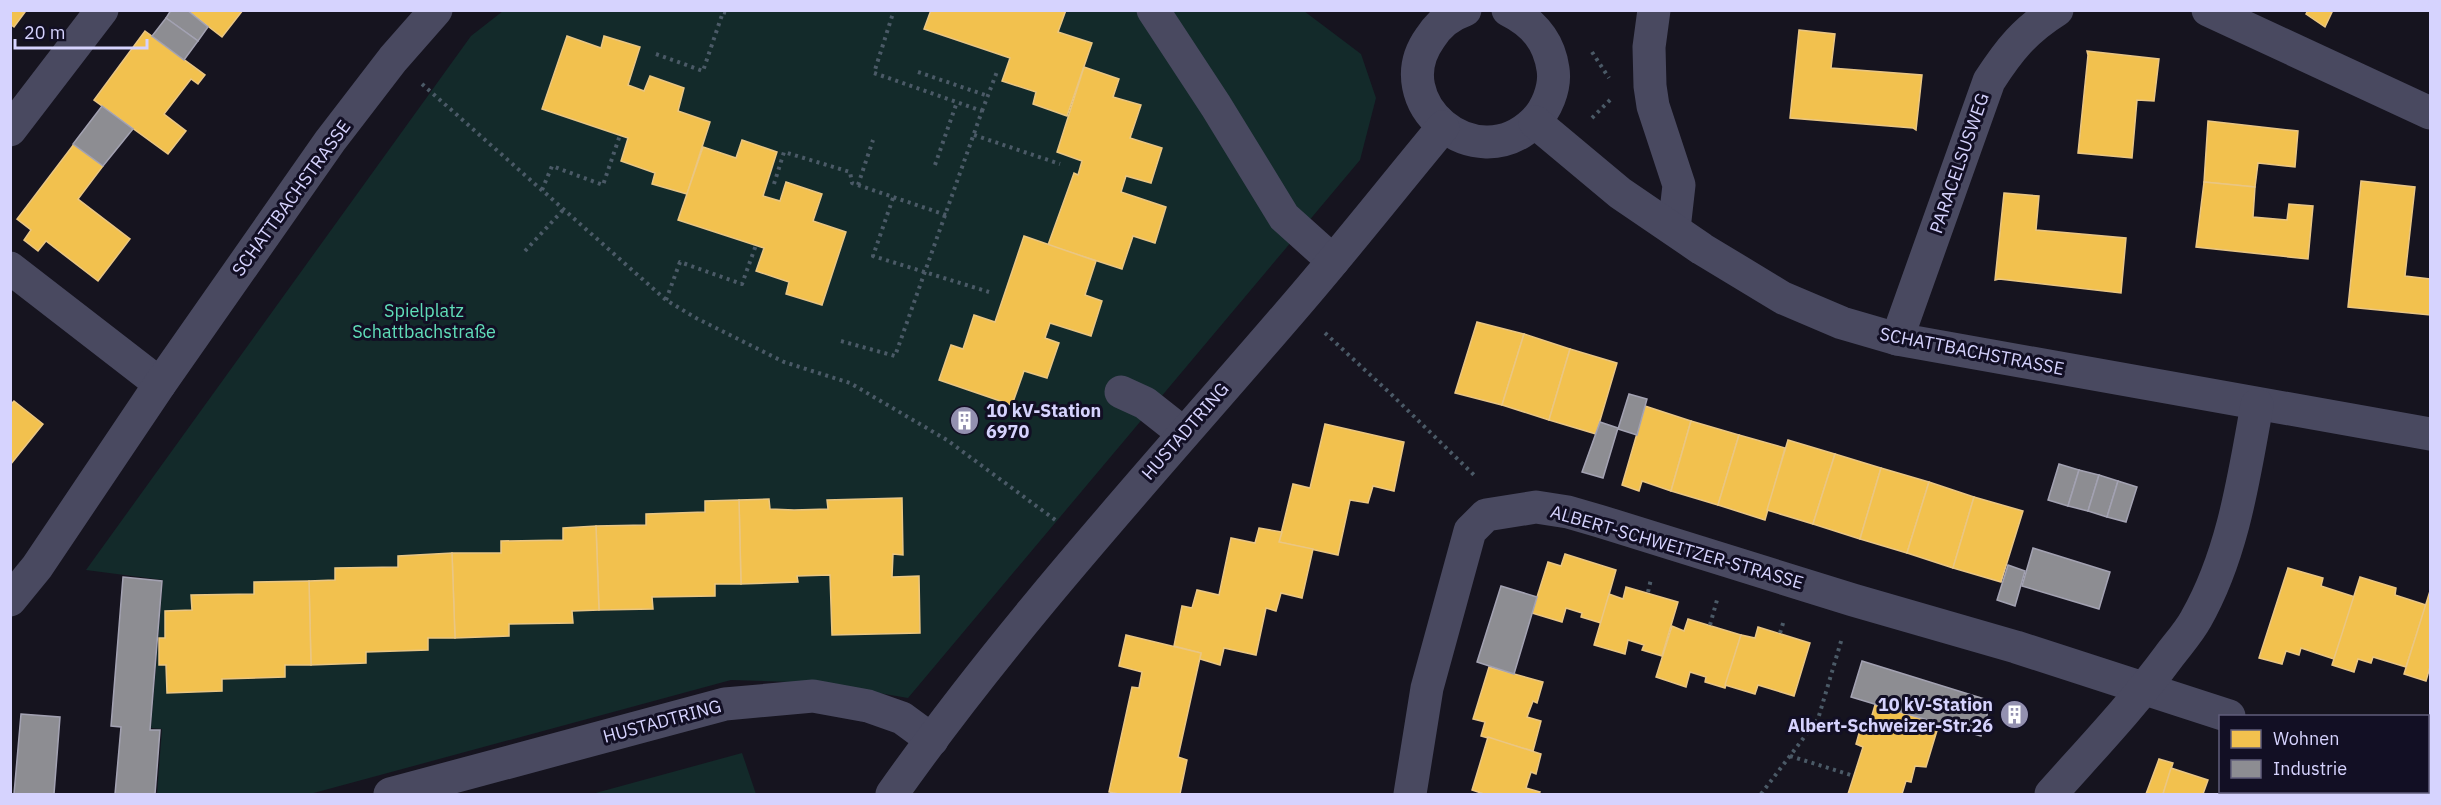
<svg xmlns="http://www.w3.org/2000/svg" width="2441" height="805" viewBox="0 0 2441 805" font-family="'IBM Plex Sans',sans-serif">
<rect width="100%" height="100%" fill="#16141f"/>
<g fill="#132a2a">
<path d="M503 11H1304L1361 54 1376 98 1360 160 908 698 820 683 731 680 310 794H157L162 729 151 728 163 580 86 570 471 36Z"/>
<path d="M742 753 756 794H592Z"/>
</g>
<g fill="#f2c14e" stroke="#eac683" stroke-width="1.5">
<path d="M10 10 25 12 14 27 10 24Z"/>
<path d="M187 10H243L222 37Z"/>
<path d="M931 10H1066L1058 32 1092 43 1067 116 1033 104 1036 92 1002 81 1010 58 924 29Z"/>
<path d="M2308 10H2333L2325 27 2306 14Z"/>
<path d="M1799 30 1835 34 1831 68 1922 75 1916 130 1913 128 1790 118Z"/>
<path d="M145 31 205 75 198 84 191 79 164 114 186 131 168 154 94 100Z"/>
<path d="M567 36 601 48 604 36 640 47 628 85 644 91 650 76 684 88 678 111 710 122 687 194 652 184 655 173 621 161 628 138 542 109Z"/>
<path d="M2087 51 2159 59 2154 101 2137 100 2132 158 2078 153 2088 55Z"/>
<path d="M1084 67 1119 79 1113 97 1141 105 1130 138 1162 148 1151 183 1126 176 1121 192 1166 207 1155 243 1133 236 1122 269 1048 245 1074 173 1078 175 1082 161 1057 152Z"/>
<path d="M2208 121 2298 131 2295 167 2258 163 2255 187 2204 182Z"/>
<path d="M742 140 777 152 763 196 780 201 786 182 822 194 813 221 846 232 822 305 786 294 789 282 756 271 764 248 678 220 703 147 736 158Z"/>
<path d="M74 144 103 166 78 199 130 239 98 281 46 241 38 251 24 240 31 230 17 219Z"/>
<path d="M2361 181 2415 187 2405 276 2430 279V315L2348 307Z"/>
<path d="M2204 182 2255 187 2253 217 2287 220 2289 204 2313 206 2308 259 2196 247Z"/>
<path d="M2004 193 2039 196 2036 230 2126 238 2121 293 1999 279 1995 280Z"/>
<path d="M1024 236 1096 261 1085 295 1102 301 1091 336 1050 323 1045 338 1059 343 1047 378 1024 371 1012 405 939 380 951 345 963 349 974 315 995 322Z"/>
<path d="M1477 322 1524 334 1502 405 1455 393Z"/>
<path d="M1524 334 1570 349 1549 420 1502 405Z"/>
<path d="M1570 349 1617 363 1596 434 1549 420Z"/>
<path d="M14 401 43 424 10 465V405Z"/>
<path d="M1645 406 1691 421 1671 491 1642 481 1639 491 1622 485Z"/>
<path d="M963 410 972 412 967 430 958 427Z"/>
<path d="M1691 421 1739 435 1718 505 1671 491Z"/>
<path d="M1325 424 1404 442 1394 491 1373 486 1368 503 1350 500 1338 555 1279 542 1293 484 1310 488Z"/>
<path d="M1739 435 1785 448 1765 520 1718 505Z"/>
<path d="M1788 440 1835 454 1813 524 1767 510Z"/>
<path d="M1835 454 1881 468 1860 539 1813 524Z"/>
<path d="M1881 468 1929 482 1907 553 1860 539Z"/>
<path d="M1929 482 1974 497 1953 568 1907 553Z"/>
<path d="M1974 497 2023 511 2001 582 1953 568Z"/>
<path d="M902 498 903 555 893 554 892 577 919 576 920 633 832 635 830 575 797 576 798 582 741 584 739 500 769 499 770 509 794 510 828 509 827 500Z"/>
<path d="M739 500 741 584H715V596L652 597 653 609 599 610 596 526 646 525V514L705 512V501Z"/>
<path d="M596 526 599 610 572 611 573 623 509 624V636L455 638 452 553H501V541L563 540V528Z"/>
<path d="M1259 528 1282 532 1279 542 1313 549 1302 598 1281 593 1276 611 1266 608 1256 655 1224 648 1220 665 1200 659 1201 653 1174 646 1182 606 1192 608 1197 590 1219 595 1231 538 1255 543Z"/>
<path d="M452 553 455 638H428V650L366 652V663L311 665 309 581 335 580V568L398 567V556Z"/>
<path d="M1565 554 1616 570 1601 623 1581 617 1582 613 1566 608 1562 622 1532 613 1548 562 1561 566Z"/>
<path d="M2288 568 2323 578 2321 586 2355 597 2334 659 2301 648 2299 655 2286 651 2282 664 2259 658Z"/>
<path d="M2360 577 2396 588 2395 595 2426 605 2406 667 2373 657 2371 663 2358 659 2354 672 2332 665Z"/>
<path d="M309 581 311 665H285V677L222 679V691L167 693 166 665H159V638H165V611L192 610 191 595 254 594V582Z"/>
<path d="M1626 587 1678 602 1662 656 1642 650 1644 645 1628 640 1625 654 1594 645 1609 594 1623 599Z"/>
<path d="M2430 591V667L2426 681 2404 674Z"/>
<path d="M1688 619 1741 635 1725 688 1705 682 1706 677 1690 672 1686 687 1656 677 1672 626 1684 631Z"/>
<path d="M1758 627 1810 643 1794 696 1758 685 1755 694 1725 685 1741 635 1755 638Z"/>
<path d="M1126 635 1201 653 1178 757 1187 760 1180 794H1119L1109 792 1132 687 1139 688 1142 672 1119 666Z"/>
<path d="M1489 667 1543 682 1537 703 1533 701 1527 717 1541 721 1533 751 1481 736 1485 722 1473 719Z"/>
<path d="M1875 705 1939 724 1926 767 1915 766 1911 782 1906 781 1902 794H1848L1863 747 1856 744 1860 730 1867 732Z"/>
<path d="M2006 705 2026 710 2023 724 2002 718Z"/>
<path d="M1488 737 1541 754 1536 774 1531 772 1526 788 1540 792 1539 794H1484L1472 790Z"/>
<path d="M2159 759 2173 763 2163 794H2146Z"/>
<path d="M2171 768 2208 780 2203 794H2163Z"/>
<path d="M2268 792H2308L2307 794H2267Z"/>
</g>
<g fill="#8d8d92" stroke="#a3a2b2" stroke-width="1.5">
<path d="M171 10H187L208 27 198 41 166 18Z"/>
<path d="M166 18 198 41 184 60 152 36Z"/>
<path d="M102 106 133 129 103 166 73 144Z"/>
<path d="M1629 394 1647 399 1637 435 1618 429Z"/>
<path d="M1600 422 1618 428 1603 478 1582 472Z"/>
<path d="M2059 464 2079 470 2068 506 2048 500Z"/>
<path d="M2079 470 2099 475 2088 511 2068 506Z"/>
<path d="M2099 475 2118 481 2107 517 2088 511Z"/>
<path d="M2118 481 2137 487 2126 522 2107 517Z"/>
<path d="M2033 548 2110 572 2099 609 2022 586Z"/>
<path d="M2008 565 2025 571 2015 606 1997 600Z"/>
<path d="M123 577 162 581 150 730H160L155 794H115L121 727 111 726Z"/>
<path d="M1501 586 1537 597 1514 674 1477 662Z"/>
<path d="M1862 661 1991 701 1981 736 1851 697Z"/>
<path d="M21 714 60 717 54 794H14Z"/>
</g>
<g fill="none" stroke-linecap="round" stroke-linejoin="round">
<g stroke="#4b5a67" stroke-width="4" stroke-dasharray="3 4.5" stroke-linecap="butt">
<path d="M1592 52 1609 78"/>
<path d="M656 54 703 71 723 12 727 13"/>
<path d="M918 72 988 96"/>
<path d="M422 84 666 300 696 318 784 362 850 383 947 440 1058 522"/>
<path d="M982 111 998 69"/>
<path d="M1592 118 1612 98"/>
<path d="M974 135 1060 164"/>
<path d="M935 165 957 102"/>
<path d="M774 184 784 152 850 172 852 183 946 215"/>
<path d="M858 185 873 140"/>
<path d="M542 190 552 166 603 185 620 135"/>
<path d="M893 198 873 256 989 292"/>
<path d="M525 251 563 210"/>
<path d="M666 300 680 262 742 284 756 245"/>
<path d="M1325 333 1392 395 1476 477"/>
<path d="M841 341 895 356 982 111 874 73 894 10"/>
<path d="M1648 592 1651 579"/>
<path d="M1710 625 1717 600"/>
<path d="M1780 633 1784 620"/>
<path d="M1790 756 1854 776"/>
<path d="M1761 794 1818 719 1842 638"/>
</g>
<g stroke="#494960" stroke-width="33">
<path d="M1153 10 1216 106 1284 217 1333 261"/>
<path d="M1465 10C1450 15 1438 25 1430 38 1384 102 1475 178 1533 123 1546 111 1556 88 1553 69 1549 41 1534 23 1508 10"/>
<path d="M1654 10 1649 47 1650 86 1653 106 1679 185 1674 229"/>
<path d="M2208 10 2430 113"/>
<path d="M1535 122 1620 193 1702 249 1783 298 1842 323 1897 339 2430 434"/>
<path d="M10 130 102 10"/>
<path d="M10 268 160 384"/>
<path d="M1897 339 1989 81C2009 50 2025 30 2057 10"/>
<path d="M1121 392 1145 403 1183 433"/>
<path d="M10 600 37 567 160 384 330 141 393 59 436 10"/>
<path d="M2428 745 2430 746"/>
<path d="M390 794 725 704 813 696 868 706 902 718 932 740"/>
<path d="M892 794C1014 621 1158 466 1296 305 1346 247 1394 186 1443 127"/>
<path d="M1410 794 1427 688 1470 531 1486 515 1536 507 1568 512 1599 521 1853 600 2016 647 2229 716"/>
<path d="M2051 794C2091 749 2133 705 2169 656 2178 644 2189 632 2196 619 2233 554 2244 477 2257 405"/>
</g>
</g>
<defs>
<symbol id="building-disc" viewBox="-11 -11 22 22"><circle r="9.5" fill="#9390b0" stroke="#120f24"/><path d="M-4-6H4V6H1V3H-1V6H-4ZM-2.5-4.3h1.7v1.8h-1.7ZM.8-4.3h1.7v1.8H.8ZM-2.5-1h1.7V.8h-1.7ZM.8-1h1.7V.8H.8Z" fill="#fff"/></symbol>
</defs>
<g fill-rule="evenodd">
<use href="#building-disc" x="948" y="404" width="33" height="33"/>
<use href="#building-disc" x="1998" y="698" width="33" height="33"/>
</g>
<g text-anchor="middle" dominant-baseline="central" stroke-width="6" stroke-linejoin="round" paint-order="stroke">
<g font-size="18" fill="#d6d3fe" stroke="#120f24">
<text transform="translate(1959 163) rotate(-71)">PARACELSUSWEG</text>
<text transform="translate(291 198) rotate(-54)">SCHATTBACHSTRASSE</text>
<text transform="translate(1972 351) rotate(11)">SCHATTBACHSTRASSE</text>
<text transform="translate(1185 431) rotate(-49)">HUSTADTRING</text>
<text transform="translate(1677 547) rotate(16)">ALBERT-SCHWEITZER-STRASSE</text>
<text transform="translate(662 721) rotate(-15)">HUSTADTRING</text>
</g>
<g font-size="18" fill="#60ddb9" stroke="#120f24">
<text x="424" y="310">Spielplatz<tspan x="424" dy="21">Schattbachstraße</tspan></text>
</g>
<g font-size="18" font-weight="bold" fill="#d6d3fe" stroke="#120f24" text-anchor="start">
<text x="986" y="410">10 kV-Station<tspan x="986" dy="21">6970</tspan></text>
<text x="1993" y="704" text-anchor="end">10 kV-Station<tspan x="1993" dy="21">Albert-Schweizer-Str.26</tspan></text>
</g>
</g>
<rect width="2441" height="805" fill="none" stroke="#d6d3fe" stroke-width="24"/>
<rect x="2219" y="715" width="210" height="78" fill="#120f24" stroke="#605d7b" stroke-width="1.5"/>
<rect x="2231" y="730" width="30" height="18" fill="#f2c14e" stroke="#605d7b" stroke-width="1.5"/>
<text x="2273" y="745" font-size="18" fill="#d6d3fe">Wohnen</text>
<rect x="2231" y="760" width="30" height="18" fill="#8d8d92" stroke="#605d7b" stroke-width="1.5"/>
<text x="2273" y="775" font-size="18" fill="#d6d3fe">Industrie</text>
<path d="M15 39v9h132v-9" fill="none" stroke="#d6d3fe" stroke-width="3"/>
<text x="24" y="39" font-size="18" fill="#d6d3fe" stroke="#120f24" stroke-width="4.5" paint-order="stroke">20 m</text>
</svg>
